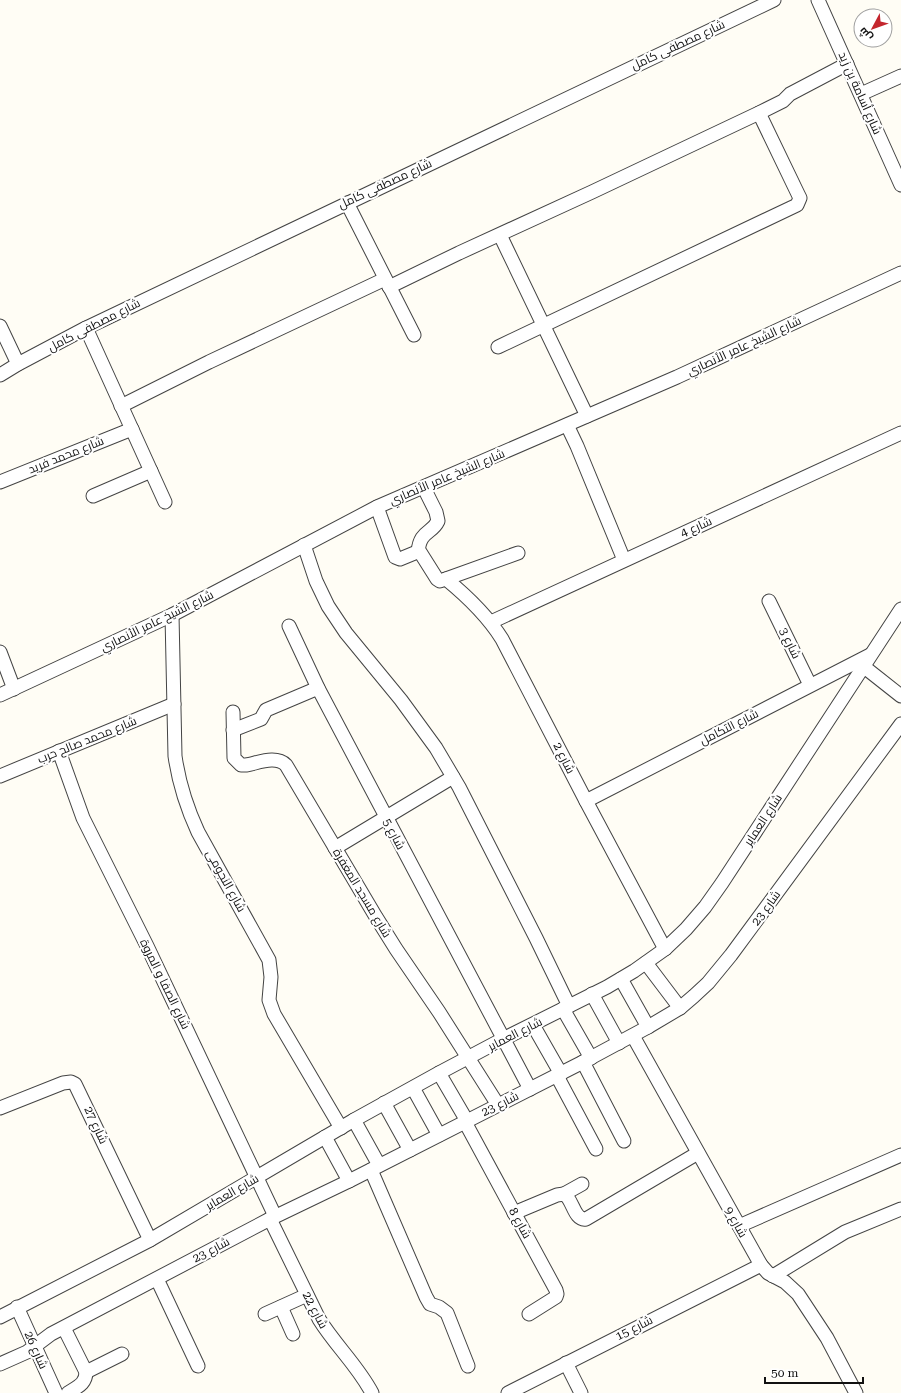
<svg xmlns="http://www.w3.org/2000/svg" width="901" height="1393" viewBox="0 0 901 1393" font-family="'Roboto Serif',Cairo,serif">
<rect width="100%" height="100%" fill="#fffdf5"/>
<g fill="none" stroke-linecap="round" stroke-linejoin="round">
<defs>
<g id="street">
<path d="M818 0 901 185"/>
<path d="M861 94 901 76"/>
<path d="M347 203 414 335"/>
<path d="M500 235 587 416"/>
<path d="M389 287 459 253 592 192 759 113 783 101 790 94 847 64"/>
<path d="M0 326 18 364"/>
<path d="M86 328 165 502"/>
<path d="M498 347 797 205 800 198 798 194 759 113"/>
<path d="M0 375 18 364 86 328 774 0"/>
<path d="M121 406 209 362 385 279"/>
<path d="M567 425 577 446 624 560"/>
<path d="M0 482 132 429"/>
<path d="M93 496 151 471"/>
<path d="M377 507 395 557 400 559 417 552H420L437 579 440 581 518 553"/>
<path d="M304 545 316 581 328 606 346 633 401 700 436 748 459 787 536 938 569 1006"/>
<path d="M418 552C420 530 432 534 438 521L436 512 424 488"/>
<path d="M446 579C468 597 487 615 502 639L586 801 665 949"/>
<path d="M769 601 810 685"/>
<path d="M172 615 175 756C179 784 186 806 198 832L269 960 271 977 269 1000 274 1014 341 1128"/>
<path d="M491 622 901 433"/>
<path d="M289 626 318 688 530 1089"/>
<path d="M0 652 14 689"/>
<path d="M863 666 901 696"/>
<path d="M0 695 172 615 377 507 677 377 901 273"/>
<path d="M233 712 234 758 241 765H246C258 763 276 755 286 765L376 917 396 949 439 1012 498 1105"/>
<path d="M233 730 261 719 266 710 318 688"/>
<path d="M59 751 83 818 147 946 275 1216"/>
<path d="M0 776 174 704"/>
<path d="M586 801 870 655"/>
<path d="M335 848 453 777"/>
<path d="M646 963 680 1008"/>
<path d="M621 979 648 1027"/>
<path d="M592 994 619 1043"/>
<path d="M563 1009 591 1058"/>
<path d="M533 1025 561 1074"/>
<path d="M633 1036 761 1265 768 1273 785 1282 798 1294 827 1338 856 1393"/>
<path d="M583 1062 624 1141"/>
<path d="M439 1073 467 1121"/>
<path d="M557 1076 596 1149"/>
<path d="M413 1088 439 1135"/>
<path d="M384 1103 410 1150"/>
<path d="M0 1108 63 1083 71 1082 75 1084 150 1240"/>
<path d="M354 1120 379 1165"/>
<path d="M465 1122 556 1290 557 1294 556 1297 529 1314"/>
<path d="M325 1137 349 1181"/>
<path d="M371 1170 426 1297 430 1304 439 1307 447 1313 468 1366"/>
<path d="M564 1194 582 1184"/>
<path d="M514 1213 557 1195 564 1194C573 1199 574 1221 586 1219L698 1153"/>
<path d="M270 1219 319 1319C335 1345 358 1366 372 1393"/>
<path d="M739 1226 901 1155"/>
<path d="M773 1276 845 1232 901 1209"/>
<path d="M157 1279 198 1366"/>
<path d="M17 1307 56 1393"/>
<path d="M281 1307 293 1334"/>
<path d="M265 1314 307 1295"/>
<path d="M0 1317 150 1240 354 1120 439 1073 503 1039 607 987 634 971 665 949 686 929 705 907 722 883 901 609"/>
<path d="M64 1328 86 1372C86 1384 77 1387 68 1393"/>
<path d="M566 1363 581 1393"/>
<path d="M0 1364 27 1352 51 1334 270 1219 349 1181 583 1062 648 1027 680 1008 694 996 708 983 731 955 901 724"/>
<path d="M86 1372 122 1354"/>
<path d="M508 1393 761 1265"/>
</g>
</defs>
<use href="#street" stroke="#444" stroke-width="15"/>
<use href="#street" stroke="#fff" stroke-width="13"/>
</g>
<g text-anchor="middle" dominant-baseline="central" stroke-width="4" stroke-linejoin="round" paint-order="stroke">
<g font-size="12" fill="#111" stroke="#fff">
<text transform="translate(678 45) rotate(-25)">شارع مصطفى كامل</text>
<text transform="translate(860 93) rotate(66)">شارع أسامة بن زيد</text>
<text transform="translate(385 184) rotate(-25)">شارع مصطفى كامل</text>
<text transform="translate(94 325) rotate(-27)">شارع مصطفى كامل</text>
<text transform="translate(744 346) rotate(-25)">شارع الشيخ عامر الأنصاري</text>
<text transform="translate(66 455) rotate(-22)">شارع محمد فريد</text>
<text transform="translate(447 477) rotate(-23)">شارع الشيخ عامر الأنصاري</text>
<text transform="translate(696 527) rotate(-24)">شارع 4</text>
<text transform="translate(157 621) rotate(-26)">شارع الشيخ عامر الأنصاري</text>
<text transform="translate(790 643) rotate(64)">شارع 3</text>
<text transform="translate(729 727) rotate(-27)">شارع التكامل</text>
<text transform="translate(87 740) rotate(-22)">شارع محمد صالح حرب</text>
<text transform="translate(564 758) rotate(63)">شارع 2</text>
<text transform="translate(763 820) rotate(-57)">شارع العماير</text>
<text transform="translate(394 834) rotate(62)">شارع 5</text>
<text transform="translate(226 881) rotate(61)">شارع النجومى</text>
<text transform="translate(362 893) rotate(59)">شارع مسجد المغفرة</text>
<text transform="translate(766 908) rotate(-54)">شارع 23</text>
<text transform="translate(165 984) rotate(64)">شارع الصفا و المروة</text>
<text transform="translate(515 1034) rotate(-27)">شارع العماير</text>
<text transform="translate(500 1104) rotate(-27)">شارع 23</text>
<text transform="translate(96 1125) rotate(65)">شارع 27</text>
<text transform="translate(232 1192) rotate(-30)">شارع العماير</text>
<text transform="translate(736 1222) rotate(61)">شارع 9</text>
<text transform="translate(520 1223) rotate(61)">شارع 8</text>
<text transform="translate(211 1250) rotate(-28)">شارع 23</text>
<text transform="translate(315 1310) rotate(62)">شارع 22</text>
<text transform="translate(634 1328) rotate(-27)">شارع 15</text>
<text transform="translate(36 1350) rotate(66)">شارع 26</text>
</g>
</g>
<g transform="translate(873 28) rotate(229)"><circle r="19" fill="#ffffff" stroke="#a0a0a0"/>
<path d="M0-3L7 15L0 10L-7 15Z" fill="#c4262e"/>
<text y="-6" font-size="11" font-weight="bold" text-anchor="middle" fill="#111111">ش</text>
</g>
<path d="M765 1377v6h98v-6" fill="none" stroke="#111111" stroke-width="2"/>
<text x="771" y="1377" font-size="12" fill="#111111" stroke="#ffffff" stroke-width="3" paint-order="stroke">50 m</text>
</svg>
